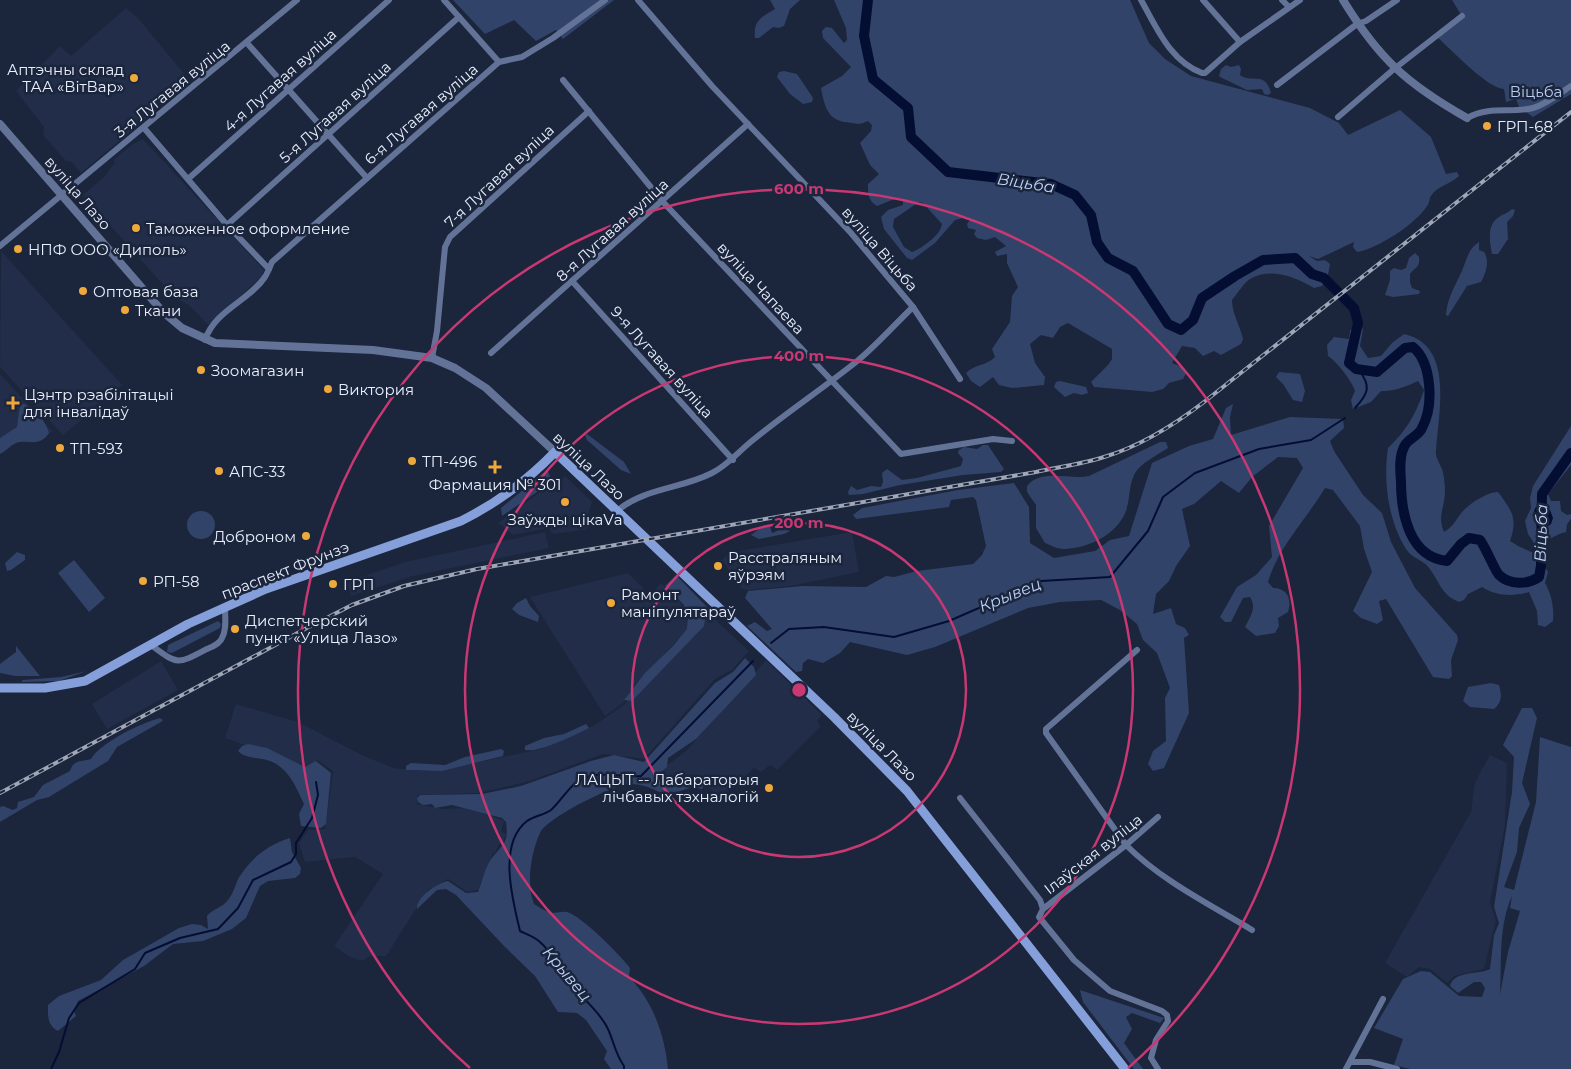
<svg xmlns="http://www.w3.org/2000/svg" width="1571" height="1069" viewBox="0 0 1571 1069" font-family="Montserrat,sans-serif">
<rect width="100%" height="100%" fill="#1b253b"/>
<g fill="#212d49">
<path d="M126 8 138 18 190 81 81 173 72 162 66 161 43 135 44 127 16 91 60 46 71 56Z"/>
<path d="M143 139 264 270 262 277 208 325 190 306 174 297 83 195 105 176 115 162 113 160 133 144Z"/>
<path d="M1 251 122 385 83 415 80 421 63 435 0 367Z"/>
<path d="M0 374 53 432 0 446Z"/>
<path d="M565 476 592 502 588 515 597 524 583 530 553 534 548 528 513 535 498 523 556 480 558 482Z"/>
<path d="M545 532 549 548 413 576 351 596 347 582 405 562Z"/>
<path d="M852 532 859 572 791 586 749 590 742 589 722 560 732 552Z"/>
<path d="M628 573 650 595 661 583 686 609 689 628 632 688 623 703 605 716 530 597Z"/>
<path d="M709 614 749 651 732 670 715 679 644 759 603 754 530 781 479 793 417 795V804L442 809 464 808 485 813 504 821 501 831 506 834 503 844H499L495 853H493L478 890 467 892 448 879 428 890 386 956H370L363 961 350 957 334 946 383 874 355 857 305 862 299 843 308 830 325 829 333 771 317 760 309 768 225 738 236 704 298 722 364 756 394 768 418 771 446 769 541 749 595 725 626 703 632 689Z"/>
<path d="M766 660 822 715 817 721 821 726 777 770 770 765 761 772 754 768 719 799 699 777 669 792 657 773 686 751Z"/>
<path d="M161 661 178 690 107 729 92 704Z"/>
<path d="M1490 755 1507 763 1505 825 1490 902 1496 920 1484 969 1454 976 1447 983 1430 969 1419 967 1407 977 1385 963 1471 812 1475 782Z"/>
</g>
<g fill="#324369" fill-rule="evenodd">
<path d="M453 0H614L563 39 556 30 536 41 514 20 485 34Z"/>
<path d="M770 0H800L790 9 784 26 779 28 773 27 759 38H755C753 21 761 17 775 9Z"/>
<path d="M834 0H1130L1149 43 1165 59 1191 76 1310 108 1339 123 1348 135 1400 110 1431 137 1446 174 1457 172 1459 176C1451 184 1437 186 1431 196 1429 198 1430 203 1427 206 1416 224 1377 249 1357 252L1353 247 1354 242 1318 259 1309 256 1317 261 1325 260 1330 264 1328 275 1322 286 1314 288C1295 277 1271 267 1250 279 1243 284 1237 294 1232 300 1232 314 1240 325 1243 339L1241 344 1221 355 1214 351 1203 356 1195 348 1182 346 1172 363 1182 367 1186 373 1183 379 1169 383 1163 389 1152 392 1094 387 1091 382 1108 365 1112 359V349L1068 323 1060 327 1053 338 1041 335 1030 344 1035 363 1045 377 1044 385 1012 388 999 385 993 377 980 387 971 381 966 373C975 364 986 366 995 357L992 349 1010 322 1012 296 1018 287 1007 263V254L997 256 995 252 1006 246 995 237 986 240 977 238 974 234 976 230 968 228 967 224 970 220 967 217 955 220 935 243 912 260 907 258 884 229 881 217 888 210 903 205V199L897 198 877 206C868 201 868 193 868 184L879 174 870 165 860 143 871 131 872 125 868 121C858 126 855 123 844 122 827 119 824 104 821 88L842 76 851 67 823 38 822 31 826 27 832 28 844 43 847 40 846 28ZM919 202 923 203 942 224C940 236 922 248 912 252L904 247 893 227 894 219Z"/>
<path d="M1452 0H1571V94L1533 117 1519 107 1516 99 1506 102 1504 89C1488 89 1452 50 1438 38L1463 18Z"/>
<path d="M1226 65 1231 67 1239 65 1241 69 1240 75C1252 84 1265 70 1271 93L1268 95 1264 94 1262 89 1247 90 1222 78 1219 76 1221 69Z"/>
<path d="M784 71 797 74 813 98 812 102 803 104 790 94 777 77 779 72Z"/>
<path d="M1512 209 1515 210 1513 216 1507 222 1508 239 1498 254H1492C1490 242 1486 225 1499 217 1503 214 1508 213 1512 209Z"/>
<path d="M1479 242V250L1484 252C1490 261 1486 273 1481 282L1467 286 1448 316 1446 315C1447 300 1453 290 1459 277 1466 265 1466 250 1479 242Z"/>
<path d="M1415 253 1419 257C1420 267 1416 267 1410 274V282L1412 288 1420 291 1419 294 1393 297 1385 295 1390 280V271L1394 268 1401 270 1406 268 1409 258Z"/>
<path d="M1359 326 1363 329 1360 346 1368 358 1381 356 1392 343 1404 334C1455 345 1438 414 1436 451 1435 458 1441 465 1443 472 1444 478 1445 485 1445 491 1445 508 1437 515 1444 532 1455 526 1457 516 1466 508 1474 501 1488 492 1498 492 1512 511 1518 518 1510 541L1518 546 1538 555 1548 572 1545 583C1552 596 1554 607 1553 621L1545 627 1538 625 1537 611 1529 592C1513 597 1496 596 1482 587L1468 594 1464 600 1459 602C1441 595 1440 582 1429 568 1423 559 1412 559 1406 549 1388 520 1383 481 1388 448 1406 431 1416 414 1424 390L1418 381C1408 386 1392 392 1381 391L1371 402 1353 409 1351 400 1355 391C1352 381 1337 362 1328 356L1327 345 1334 337 1349 339 1350 330Z"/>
<path d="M1279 372 1300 374 1305 391 1302 402 1293 400 1283 384 1276 377Z"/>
<path d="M1060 381 1086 387 1088 393 1082 395 1074 393 1065 397 1054 387 1056 382Z"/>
<path d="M24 404C36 410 45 420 49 433 39 448 29 439 16 443 11 445 5 452 0 454V438L17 427 20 405Z"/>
<path d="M1233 404 1230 417 1231 435 1290 417 1343 419 1344 428 1330 441 1334 451 1363 495 1382 513 1391 542 1415 588 1457 635 1458 640 1451 660 1452 676 1449 679 1433 677 1386 599 1379 601 1383 620 1377 624 1361 618 1353 611 1372 572 1364 549 1360 526 1333 490 1325 488C1306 520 1278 547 1268 582L1273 588C1288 588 1292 600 1288 612L1278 618 1279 626 1275 633 1256 636 1245 627C1250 617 1257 608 1250 597L1243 598 1231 622H1225L1220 617 1237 587 1256 575 1272 557 1269 526 1303 468 1297 458 1278 457 1252 477 1239 493 1221 481 1194 504 1182 509 1190 546 1176 566 1169 581 1156 594 1153 614 1171 608 1176 624 1185 628 1189 635 1184 638 1189 713 1164 768 1153 771 1148 764 1153 751 1166 741 1165 698 1170 688 1157 653 1143 640 1137 624 1120 610 1101 600 1060 602 1028 608 935 647 907 655 850 642 840 653 823 663 808 659 803 663 802 671 796 672 747 626 755 622 767 631 772 629 745 598 748 591 802 586 866 587 886 576 894 577 917 571 973 564 982 555 986 546 976 500 973 497 951 500 949 507 856 519 853 515 862 508 958 490 1014 483 1029 507 1030 543 1054 558 1095 551 1110 540 1129 536 1152 463 1189 446 1213 439 1226 408Z"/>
<path d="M1571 426V465L1548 494 1551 501H1560L1561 511 1567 515 1571 514V519L1567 524 1566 532C1555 534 1546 544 1534 543L1528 534 1525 521 1531 508 1530 498 1533 486Z"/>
<path d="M587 434 624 462 631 474 621 470 587 440 585 435Z"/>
<path d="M1160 442H1166L1168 448C1159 454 1147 460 1139 468 1128 479 1131 497 1126 511 1117 535 1087 549 1063 549 1057 549 1050 545 1045 543L1036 528V505L1027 492V486C1041 468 1070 480 1089 476Z"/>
<path d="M983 445H988L1004 469 1001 472 963 475 900 485 863 494 849 495 848 492 851 486 857 490 871 486 881 487 883 482 882 473 887 469 902 480 917 478 961 466 963 459 958 453 959 450 964 447 977 449Z"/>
<path d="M547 470 551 478 537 492 502 516 501 508Z"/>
<circle cx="201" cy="525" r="14"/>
<path d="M779 525 787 527 790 531 784 534 759 539 751 535 759 529 770 526 772 533 777 531Z"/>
<path d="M17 552 25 555V560L11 570 7 571 5 563Z"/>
<path d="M74 560 105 598 89 612 58 573Z"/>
<path d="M676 575 707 607 704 626 632 701 624 700 645 673 673 646 687 629 688 617 684 605 665 586Z"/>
<path d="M526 598 530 606 539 616 538 622 519 615 512 609 517 603Z"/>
<path d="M218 621 221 624 220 628 172 653 167 652 168 645Z"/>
<path d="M16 646 40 676H15L0 673V664L16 652Z"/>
<path d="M745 658 754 667 756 675 696 739 668 758 667 767 655 777 665 786 699 779 703 780 705 784 702 789 692 787 666 796C655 789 644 784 630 784 613 785 548 817 540 833 531 852 526 885 534 904 539 907 545 911 551 913 556 913 562 911 567 912 583 917 619 954 630 968L629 977C653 1001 665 1036 668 1069H611L604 1059 607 1051 586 1020 577 1013 558 1012 535 976 505 947 456 895 446 889 437 890 417 909C416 897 437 883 448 881L466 893 478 892C482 882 485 868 491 859 503 844 509 843 506 822L502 818 452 805 435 808 432 804 423 805 418 802 417 798 420 795 482 794 521 786 591 761 614 755 644 762 715 683 733 672Z"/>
<path d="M87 671 59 681 21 682 23 680 61 677Z"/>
<path d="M1491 683 1499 685C1502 696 1502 702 1494 709L1470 707 1463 701 1468 687Z"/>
<path d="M1522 708H1532L1537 718 1522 783 1530 804 1519 828 1517 852 1504 887 1514 890 1536 802 1540 737 1571 747V1069H1410L1394 1065 1403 1039 1374 1028 1403 979 1421 971 1430 972 1459 996 1482 997 1485 988 1481 982H1474L1458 993 1450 986C1454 970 1479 975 1490 969L1494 935 1499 923 1494 907 1512 792 1514 757 1503 745ZM1512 896 1510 908 1520 911 1508 952 1500 994C1502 962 1498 927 1512 896Z"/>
<path d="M160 718 163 720 161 722 117 747 108 761 49 797 37 800 0 822V807L3 806 13 810 17 808 18 802 34 797 43 785 70 771C74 759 81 762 91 759 101 742 141 723 160 718Z"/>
<path d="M586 724 589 728C575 735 539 753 525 750V746L544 738 564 734Z"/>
<path d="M248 744 267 748 305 767 316 761 331 773 326 824 321 828 301 826 299 814 304 804C296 787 288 766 267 760 257 757 246 759 238 751L242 746Z"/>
<path d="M501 749 504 751 503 756 442 771 406 770V766L411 763 445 765 465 757Z"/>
<path d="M290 838 292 852 301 868 300 874 295 878 268 881 260 886 246 918 232 929 203 941 173 944 144 966 78 1001 74 1011 76 1016 58 1031C47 1025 48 1016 48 1005L59 996 101 980 123 960 179 928 192 924 201 925 208 929 207 916C212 909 222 908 228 900 233 894 235 886 238 879 250 859 267 845 290 838Z"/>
<path d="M1080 990 1164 1018 1160 1023 1132 1013 1126 1017 1132 1029 1124 1043 1143 1069H1134L1083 1002Z"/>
</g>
<path fill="#040e33" d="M1539 506 1542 510H1550L1553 518 1551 524 1539 532 1533 516 1535 508Z"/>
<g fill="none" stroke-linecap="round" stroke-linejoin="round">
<g stroke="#040e33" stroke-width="2">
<path d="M1355 408C1369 393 1371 386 1359 370"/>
<path d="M771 643 789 629 824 627 894 637 949 621 1041 581 1110 577 1148 531 1163 497 1195 473 1259 449 1311 440 1345 418"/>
<path d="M51 1069 59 1052 69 1018 79 1003 135 969 145 953 180 938 218 929 238 908 253 880 291 862 296 854V843L312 818 318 795 316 782"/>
<path d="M624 1069V1066C615 1054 614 1041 607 1027 597 1008 580 997 567 980 558 968 552 952 540 942 535 937 526 934 520 931 513 901 497 844 527 821 534 816 544 815 551 810 560 802 568 788 577 782 595 769 621 778 641 776L753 661"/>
</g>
<path stroke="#040e33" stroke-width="10" d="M868 0 864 36 873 79 908 108 911 137 948 172 1051 184 1075 195 1091 215 1097 242 1108 258 1133 271 1168 324 1181 330 1193 320 1202 298 1235 276 1263 260 1295 258 1312 274 1324 278 1354 308 1358 323 1349 363 1356 369 1377 372 1405 348 1413 347C1432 363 1434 406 1422 428 1419 436 1407 439 1404 447 1399 457 1400 470 1401 481 1401 513 1409 557 1447 561L1461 544 1469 538 1480 540C1486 548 1495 571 1499 575 1510 585 1527 585 1539 577L1541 566 1542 494 1571 453"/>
<g stroke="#637398" stroke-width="6">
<path d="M444 0 499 62"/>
<path d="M638 0 712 86 851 233 913 307 960 379"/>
<path d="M1141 0C1157 28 1170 61 1202 73H1205L1240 42 1300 0"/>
<path d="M1203 0 1240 42"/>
<path d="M1282 0 1289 7"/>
<path d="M247 43 367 178"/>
<path d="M563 80 663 202 901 454 993 439 1012 441"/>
<path d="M1277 85 1357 24 1366 21 1397 0"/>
<path d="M1338 117 1394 69 1462 16"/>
<path d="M1467 118C1492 105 1510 114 1533 108 1547 104 1559 94 1571 86"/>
<path d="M144 128 227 225 269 269"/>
<path d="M188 179 389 0"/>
<path d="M227 225 459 17"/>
<path d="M0 246 297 0"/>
<path d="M572 281 733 460"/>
<path d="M205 340C215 310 249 301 265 277 268 272 270 267 272 262L499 62 522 57 553 38 605 0"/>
<path d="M491 353 748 124"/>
<path d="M432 358 437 331 445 247 450 237 589 111"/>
<path d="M617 511C644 488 681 489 712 473 728 465 739 451 753 440 786 413 822 389 856 362 876 346 894 325 913 307"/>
<path d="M151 645C178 665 177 665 207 649 212 647 220 644 222 638 227 629 225 617 225 607"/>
<path d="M1137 650 1046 729V733L1126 845C1162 881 1209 904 1252 930"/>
<path d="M960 798 1040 900 1043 909 1039 917 1074 960 1110 991 1162 1011 1167 1015 1168 1021 1156 1040 1151 1058 1158 1069"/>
<path d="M1043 909 1126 845 1158 817"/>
<path d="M1351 1062H1370L1397 1069"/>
<path d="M1346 1069 1383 999"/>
</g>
<g stroke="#637398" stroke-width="8">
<path d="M1343 0C1379 59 1407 84 1467 118"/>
<path d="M0 124 163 312 182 328 215 343 373 350 432 358 455 368 486 388 555 452"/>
</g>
<path stroke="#859fda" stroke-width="9" d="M0 688H45L85 681 188 624 266 589 461 521C497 503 527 481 555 452L834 717 907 791 1125 1069"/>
<defs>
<path id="rail" d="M0 793 305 629 352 605 404 586 477 569 1036 472C1059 467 1082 464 1104 457 1141 446 1174 425 1204 402L1571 112"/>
</defs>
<use href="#rail" stroke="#9ea6b7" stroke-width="4"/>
<use href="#rail" stroke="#1b253b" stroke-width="2" stroke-dasharray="5.5" stroke-linecap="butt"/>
</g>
<g fill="none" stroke="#c83873" stroke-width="2.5">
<circle cx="799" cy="690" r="167"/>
<circle cx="799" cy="690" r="334"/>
<path d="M470 1068A501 501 0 1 1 1128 1068"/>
</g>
<g fill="#eea83c" stroke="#1b253b" stroke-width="2">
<circle cx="134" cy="78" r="5"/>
<circle cx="1487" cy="126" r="5"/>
<circle cx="136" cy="228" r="5"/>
<circle cx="18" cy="249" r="5"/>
<circle cx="83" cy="291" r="5"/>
<circle cx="125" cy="310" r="5"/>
<circle cx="201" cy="370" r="5"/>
<circle cx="328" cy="389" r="5"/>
<path d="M10.5 395.5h5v5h5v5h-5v5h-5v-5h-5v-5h5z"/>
<circle cx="60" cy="448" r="5"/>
<circle cx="412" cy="461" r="5"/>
<path d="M492.5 459.5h5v5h5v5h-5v5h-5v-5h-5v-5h5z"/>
<circle cx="219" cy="471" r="5"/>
<circle cx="565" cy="502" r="5"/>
<circle cx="306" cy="536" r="5"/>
<circle cx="718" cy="566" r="5"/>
<circle cx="143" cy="581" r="5"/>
<circle cx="333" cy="584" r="5"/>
<circle cx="611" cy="603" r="5"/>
<circle cx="235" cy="629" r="5"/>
<circle cx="769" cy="788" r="5"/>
</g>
<g text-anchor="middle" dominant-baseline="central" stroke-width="5" stroke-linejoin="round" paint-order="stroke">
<g font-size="15" fill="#e8effe" stroke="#1b253b" text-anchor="start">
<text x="124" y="69" text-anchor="end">Аптэчны склад<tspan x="124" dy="17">ТАА «ВітВар»</tspan></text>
<text x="1497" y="126">ГРП-68</text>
<text x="146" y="228">Таможенное оформление</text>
<text x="28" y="249">НПФ ООО «Диполь»</text>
<text x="93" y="291">Оптовая база</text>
<text x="135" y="310">Ткани</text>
<text x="211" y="370">Зоомагазин</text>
<text x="338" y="389">Виктория</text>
<text x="24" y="394">Цэнтр рэабілітацыі<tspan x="24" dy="17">для інвалідаў</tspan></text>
<text x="70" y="448">ТП-593</text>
<text x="422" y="461">ТП-496</text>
<text x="229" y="471">АПС-33</text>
<text x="495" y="484" text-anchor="middle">Фармация № 301</text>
<text x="565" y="519" text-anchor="middle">Заўжды цікаVа</text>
<text x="296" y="536" text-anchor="end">Доброном</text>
<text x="728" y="557">Расстраляным<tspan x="728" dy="17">яўрэям</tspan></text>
<text x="153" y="581">РП-58</text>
<text x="343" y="584">ГРП</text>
<text x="621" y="594">Рамонт<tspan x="621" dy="17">маніпулятараў</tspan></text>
<text x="245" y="620">Диспетчерский<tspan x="245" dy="17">пункт «Улица Лазо»</tspan></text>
<text x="759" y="779" text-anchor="end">ЛАЦЫТ -- Лабараторыя<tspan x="759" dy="17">лічбавых тэхналогій</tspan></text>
</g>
<g font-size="15" fill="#e8effe" stroke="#1b253b">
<text transform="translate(280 80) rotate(-42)">4-я Лугавая вуліца</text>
<text transform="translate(172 89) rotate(-39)">3-я Лугавая вуліца</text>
<text transform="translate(335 112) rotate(-42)">5-я Лугавая вуліца</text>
<text transform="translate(421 114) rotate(-41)">6-я Лугавая вуліца</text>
<text transform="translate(499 176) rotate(-43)">7-я Лугавая вуліца</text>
<text transform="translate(78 193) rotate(49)">вуліца Лазо</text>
<text transform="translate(612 230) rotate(-42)">8-я Лугавая вуліца</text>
<text transform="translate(880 249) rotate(49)">вуліца Віцьба</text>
<text transform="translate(761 288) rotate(47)">вуліца Чапаева</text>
<text transform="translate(662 362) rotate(48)">9-я Лугавая вуліца</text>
<text transform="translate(589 466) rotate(43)">вуліца Лазо</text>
<text transform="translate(285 570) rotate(-21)">праспект Фрунзэ</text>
<text transform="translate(882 746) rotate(45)">вуліца Лазо</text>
<text transform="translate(1093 854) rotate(-38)">Ілаўская вуліца</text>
</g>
<g font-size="15" fill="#b9ccf6" stroke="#1b253b">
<text x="1536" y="91">Віцьба</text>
</g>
<g font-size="16" font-style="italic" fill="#bed2fc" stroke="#1b253b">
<text transform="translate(1026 183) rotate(9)">Віцьба</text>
<text transform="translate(1541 533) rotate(-88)">Віцьба</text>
<text transform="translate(1010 595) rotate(-22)">Крывец</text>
<text transform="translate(567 974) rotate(50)">Крывец</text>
</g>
</g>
<circle cx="799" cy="690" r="8" fill="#c83873" stroke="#1b253b" stroke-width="2.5"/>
<g font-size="15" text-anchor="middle" font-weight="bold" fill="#c83873" stroke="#1b253b" stroke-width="5" stroke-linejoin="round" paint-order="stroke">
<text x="799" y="194">600 m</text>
<text x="799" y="361">400 m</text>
<text x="799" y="528">200 m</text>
</g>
</svg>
